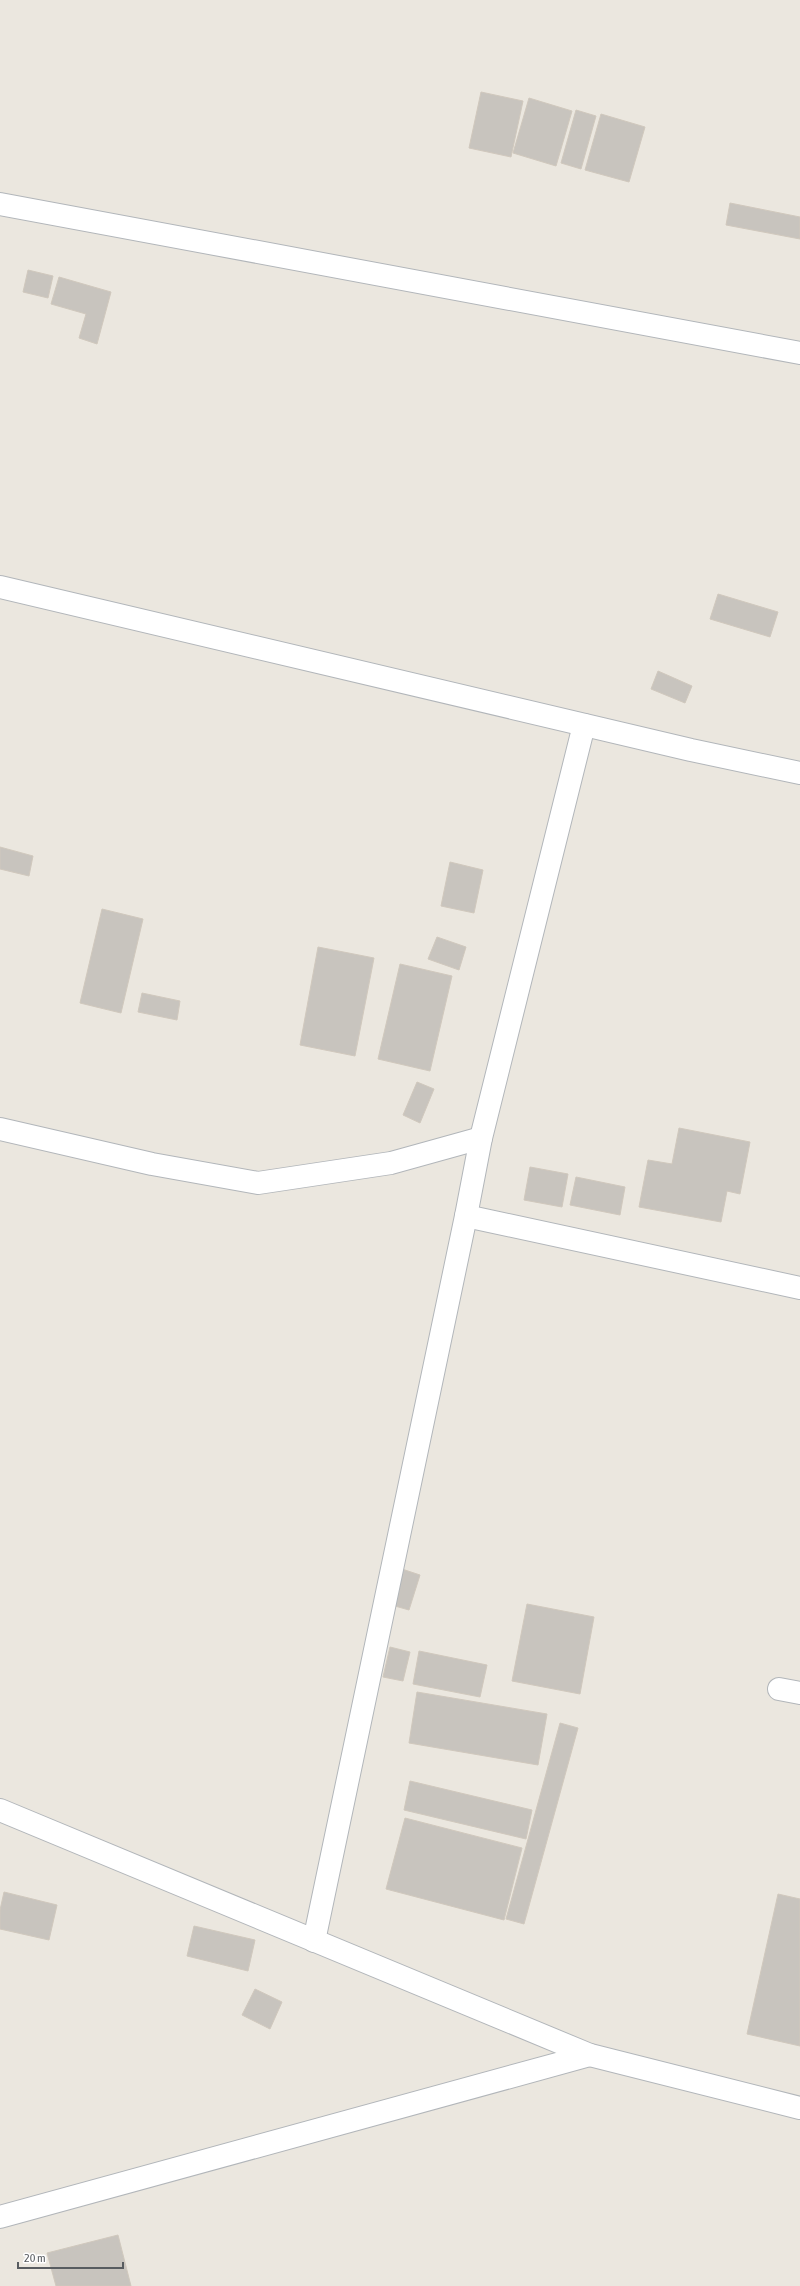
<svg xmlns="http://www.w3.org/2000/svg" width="800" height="2286" viewBox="0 0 800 2286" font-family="'Asap Condensed',sans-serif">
<rect width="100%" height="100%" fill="#ebe7df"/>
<g fill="#c8c4be" stroke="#d0c8bd">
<path d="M481 92 523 101 511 157 469 148Z"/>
<path d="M529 98 572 111 556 166 513 153Z"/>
<path d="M576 110 596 116 581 169 561 163Z"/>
<path d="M601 114 645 127 629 182 585 170Z"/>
<path d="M730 203 800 217V239L726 225Z"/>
<path d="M28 270 53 276 48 298 23 292Z"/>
<path d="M59 277 111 292 97 344 79 338 86 314 51 304Z"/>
<path d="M718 594 778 612 770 637 710 619Z"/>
<path d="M658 671 692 686 685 703 651 689Z"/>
<path d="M0 847 33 856 29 876 0 869Z"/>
<path d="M450 862 483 870 474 913 441 906Z"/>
<path d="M102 909 143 919 121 1013 80 1003Z"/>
<path d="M437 937 466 947 459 970 428 959Z"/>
<path d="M318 947 374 958 355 1056 300 1045Z"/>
<path d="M400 964 452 976 430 1071 378 1059Z"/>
<path d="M142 993 180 1001 177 1020 138 1012Z"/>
<path d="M417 1082 434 1089 420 1123 403 1115Z"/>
<path d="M679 1128 750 1142 740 1194 727 1191 721 1222 639 1207 648 1160 672 1164Z"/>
<path d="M530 1167 568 1174 562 1207 524 1200Z"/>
<path d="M576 1177 625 1187 620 1215 570 1205Z"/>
<path d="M399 1568 420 1575 409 1610 388 1604Z"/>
<path d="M527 1604 594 1617 580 1694 512 1681Z"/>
<path d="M390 1647 410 1652 403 1681 383 1677Z"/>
<path d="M419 1651 487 1665 480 1697 413 1684Z"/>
<path d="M417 1692 547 1714 538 1765 409 1743Z"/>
<path d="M560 1723 578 1728 524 1924 506 1919Z"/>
<path d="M410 1781 532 1810 526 1839 404 1810Z"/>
<path d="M405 1818 522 1848 504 1920 386 1889Z"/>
<path d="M4 1892 57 1905 49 1940 0 1929V1910Z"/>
<path d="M778 1894 800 1899V2046L747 2034Z"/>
<path d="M194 1926 255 1940 248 1971 187 1956Z"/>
<path d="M255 1989 282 2002 270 2029 242 2015Z"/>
<path d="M118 2235 131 2286H56L47 2253Z"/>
</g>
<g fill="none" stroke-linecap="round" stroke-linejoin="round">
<defs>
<g id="street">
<path d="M0 204 800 353"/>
<path d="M0 587 691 750 800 773"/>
<path d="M0 1129 152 1164 258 1183 391 1163 481 1138"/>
<path d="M466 1216 800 1288"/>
<path d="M779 1689 800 1693"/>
<path d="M0 1810 590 2055 800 2108"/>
<path d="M314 1941 466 1216 481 1138 584 725"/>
<path d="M0 2217 590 2055"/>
</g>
</defs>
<use href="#street" stroke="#b2b6ba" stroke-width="24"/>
<use href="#street" stroke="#fff" stroke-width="22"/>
</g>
<path d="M18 2262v6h105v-6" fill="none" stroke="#585c60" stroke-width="2"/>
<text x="24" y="2262" font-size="12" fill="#585c60" stroke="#ffffff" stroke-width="3" paint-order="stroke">20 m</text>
</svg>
